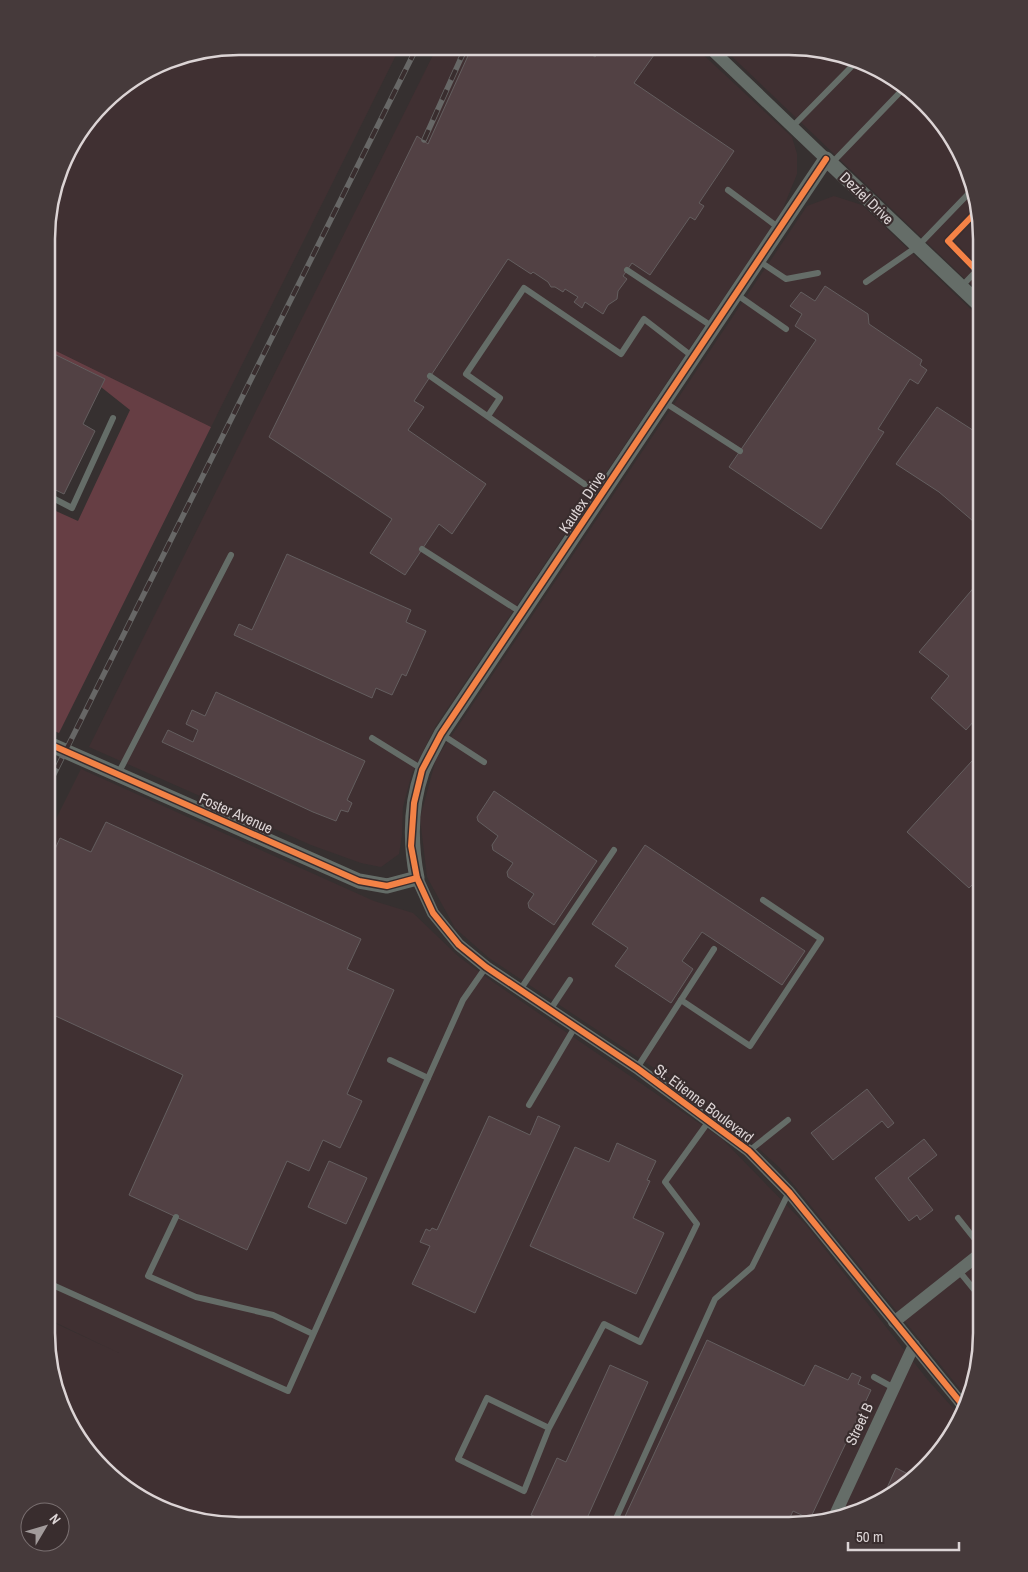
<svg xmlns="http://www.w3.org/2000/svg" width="1028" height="1572" viewBox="0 0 1028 1572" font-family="'Archivo Narrow',sans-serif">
<rect width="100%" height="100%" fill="#363030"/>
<g fill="#403032">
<path d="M239 46 400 47 211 427 48 347V214L66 153 112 94 165 61Z"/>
<path d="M437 47 696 48 792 137 797 154V174L782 211 435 727 412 773 403 807 402 835 399 854 381 867 361 863 311 845 89 747Z"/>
<path d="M723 48H815L863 61 906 86 942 121 967 165 982 239V295Z"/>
<path d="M834 196 862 205 982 320 981 1346 969 1400 780 1168 714 1108 489 958 455 928 427 877 420 818 436 759 807 206Z"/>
<path d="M81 769 374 901 413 913 459 957 493 982 722 1139 806 1225 927 1379 961 1417 949 1440 916 1478 863 1511 790 1526 214 1524 165 1511 122 1486 86 1451 61 1407 46 1333V1319L119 1353 46 1318 47 837Z"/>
</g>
<path fill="#663e44" d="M48 347 211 427 59 733 47 728V507L78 521 130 410 101 387 105 379 48 351Z"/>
<g fill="#524144" stroke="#645e5f">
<path d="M472 47H581L595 57 602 47H643L654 55 634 83 734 151 699 203 704 206 695 220 690 217 650 275 632 263 623 276 627 279 618 291 617 299 608 305 603 314 585 302 582 308 574 302 578 297 565 289 563 292 555 287H551L548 282 533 272 531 274 508 259 414 401 424 407 408 430 486 484 452 534 439 524 405 575 370 553 392 519 269 437 417 136 428 144Z"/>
<path d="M825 286 868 314 869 324 922 360 920 365 927 370 918 384 910 379 878 429 884 432 821 529 729 467 816 340 795 326 802 314 790 306 801 292 815 301Z"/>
<path d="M48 351 105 379 83 424 95 431 64 494 47 486Z"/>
<path d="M937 407 982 436 980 527 939 492 896 464Z"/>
<path d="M287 554 411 610 406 622 426 631 406 676 402 674 392 695 376 688 372 698 234 635 239 624 252 630Z"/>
<path d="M982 578V712L966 730 931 698 949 676 919 652Z"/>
<path d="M216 692 365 761 347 800 352 803 348 812 341 810 336 821 313 812 162 742 168 730 193 742 198 730 186 724 192 710 205 716Z"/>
<path d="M982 750V875L969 888 907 832Z"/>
<path d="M494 791 597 861 554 925 529 908 528 903 534 894 508 877 507 872 513 863 493 850 492 845 498 836 478 821 477 817Z"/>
<path d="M106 822 361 939 347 969 394 990 347 1094 362 1101 340 1148 323 1140 309 1171 287 1161 247 1250 129 1195 183 1075 47 1012V867L60 838 91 852Z"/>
<path d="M645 845 805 951 782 985 702 932 682 961 693 969 671 1003 615 966 628 948 592 924Z"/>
<path d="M981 933V966L974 957 981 951 972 940Z"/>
<path d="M867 1089 894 1123 888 1128 882 1121 833 1160 811 1133Z"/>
<path d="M489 1116 530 1135 538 1116 560 1126 475 1313 412 1284 430 1246 420 1242 426 1229 430 1231 432 1228 437 1230Z"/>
<path d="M924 1139 937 1155 908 1178 933 1210 920 1220 917 1215 909 1221 875 1178Z"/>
<path d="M617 1143 656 1161 647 1180 650 1181 633 1218 664 1233 636 1294 530 1246 575 1147 609 1162Z"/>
<path d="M329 1161 367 1178 346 1224 308 1207Z"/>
<path d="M707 1340 804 1386 815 1365 848 1380 852 1373 861 1377 858 1384 871 1390 810 1519 793 1511 786 1526 621 1525Z"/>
<path d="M610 1365 648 1382 584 1525H554L531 1515 557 1458 566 1462Z"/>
<path d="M896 1468 916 1478 882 1499Z"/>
</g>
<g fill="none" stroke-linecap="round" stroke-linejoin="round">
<g stroke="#656d68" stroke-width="6">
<path d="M792 127 858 60"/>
<path d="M831 164 906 86"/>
<path d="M728 190 779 228"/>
<path d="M759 261 786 279 818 273"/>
<path d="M627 270 713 327"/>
<path d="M866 282 918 246 972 190"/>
<path d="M962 286 982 265"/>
<path d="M736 294 786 329"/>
<path d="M430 376 600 495"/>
<path d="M664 402 740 451"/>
<path d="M488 416 500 398 466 374 524 288 621 354 644 319 693 357"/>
<path d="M47 495 72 508 113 418"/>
<path d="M422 549 522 613"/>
<path d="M441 734 484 762"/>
<path d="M372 738 422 769"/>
<path d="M118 774 231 555"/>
<path d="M520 990 614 850"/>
<path d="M681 1000 750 1046 821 939 763 900"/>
<path d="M550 1010 570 980"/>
<path d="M390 1060 428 1078"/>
<path d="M637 1068 714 949"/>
<path d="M529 1105 575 1027"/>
<path d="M749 1151 788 1120"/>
<path d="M176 1217 148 1276 196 1297 273 1315 313 1334"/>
<path d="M958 1218 981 1247"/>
<path d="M959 1271 981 1298"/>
<path d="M46 1282 288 1391 463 1000 486 967"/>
<path d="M874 1377 894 1388"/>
<path d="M549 1428 487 1398 458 1459 524 1491 549 1428 604 1324 640 1342 697 1224 665 1182 709 1121"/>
<path d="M613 1525 715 1299 752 1267 789 1192"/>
</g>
<g stroke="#656d68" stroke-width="12">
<path d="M710 48 826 159"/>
<path d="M417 878 433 913 459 945 486 967 637 1068 749 1151 789 1192 965 1408"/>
<path d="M894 1322 981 1253"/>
<path d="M834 1517 914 1345"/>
</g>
<path stroke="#656d68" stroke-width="15" d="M47 743 359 881 387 886 417 878C410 842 410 807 422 772 427 759 435 746 441 734L826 159 982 307"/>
<defs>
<g id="rail">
<path d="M424 140 466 47"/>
<path d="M47 788 417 47"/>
</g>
</defs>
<use href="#rail" stroke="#676766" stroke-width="5.5"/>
<use href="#rail" stroke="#392d2e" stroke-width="4" stroke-dasharray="11" stroke-linecap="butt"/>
<defs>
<g id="cycleway">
<path d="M826 159 441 734 422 770 414 803 411 846 417 878 433 913 459 945 486 967 637 1068 749 1151 789 1192 965 1408"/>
<path d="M976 212 948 241 982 276"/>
<path d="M47 743 359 881 387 886 417 878"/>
</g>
</defs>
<use href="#cycleway" stroke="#392d2e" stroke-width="9"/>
<use href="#cycleway" stroke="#f48246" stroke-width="6"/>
</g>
<g text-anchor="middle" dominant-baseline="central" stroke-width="4.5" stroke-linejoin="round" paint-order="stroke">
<g font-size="15" fill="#dcd4d5" stroke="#392d2e">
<text transform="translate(867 198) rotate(44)">Deziel Drive</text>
<text transform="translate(582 502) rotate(-56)">Kautex Drive</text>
<text transform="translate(236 813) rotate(24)">Foster Avenue</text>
<text transform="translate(704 1103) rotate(37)">St. Etienne Boulevard</text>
<text transform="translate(859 1424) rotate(-65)">Street B</text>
</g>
</g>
<path d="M0 0H1028V1572H0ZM239 55H789A184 184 0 0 1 973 239V1333A184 184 0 0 1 789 1517H239A184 184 0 0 1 55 1333V239A184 184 0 0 1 239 55Z" fill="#463a3b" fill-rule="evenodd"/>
<path fill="none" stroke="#dcd4d5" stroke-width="2.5" d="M239 55H789A184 184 0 0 1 973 239V1333A184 184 0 0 1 789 1517H239A184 184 0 0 1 55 1333V239A184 184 0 0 1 239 55Z"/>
<g transform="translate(45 1527) rotate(52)"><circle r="24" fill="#392d2e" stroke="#7a7071"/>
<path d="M0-4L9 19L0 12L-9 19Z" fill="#a29b9b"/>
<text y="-8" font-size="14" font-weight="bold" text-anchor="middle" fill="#dcd4d5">N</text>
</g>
<path d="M848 1542v8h111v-8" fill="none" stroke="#dcd4d5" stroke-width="2.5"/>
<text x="856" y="1542" font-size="15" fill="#dcd4d5" stroke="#392d2e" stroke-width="4" paint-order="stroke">50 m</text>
</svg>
